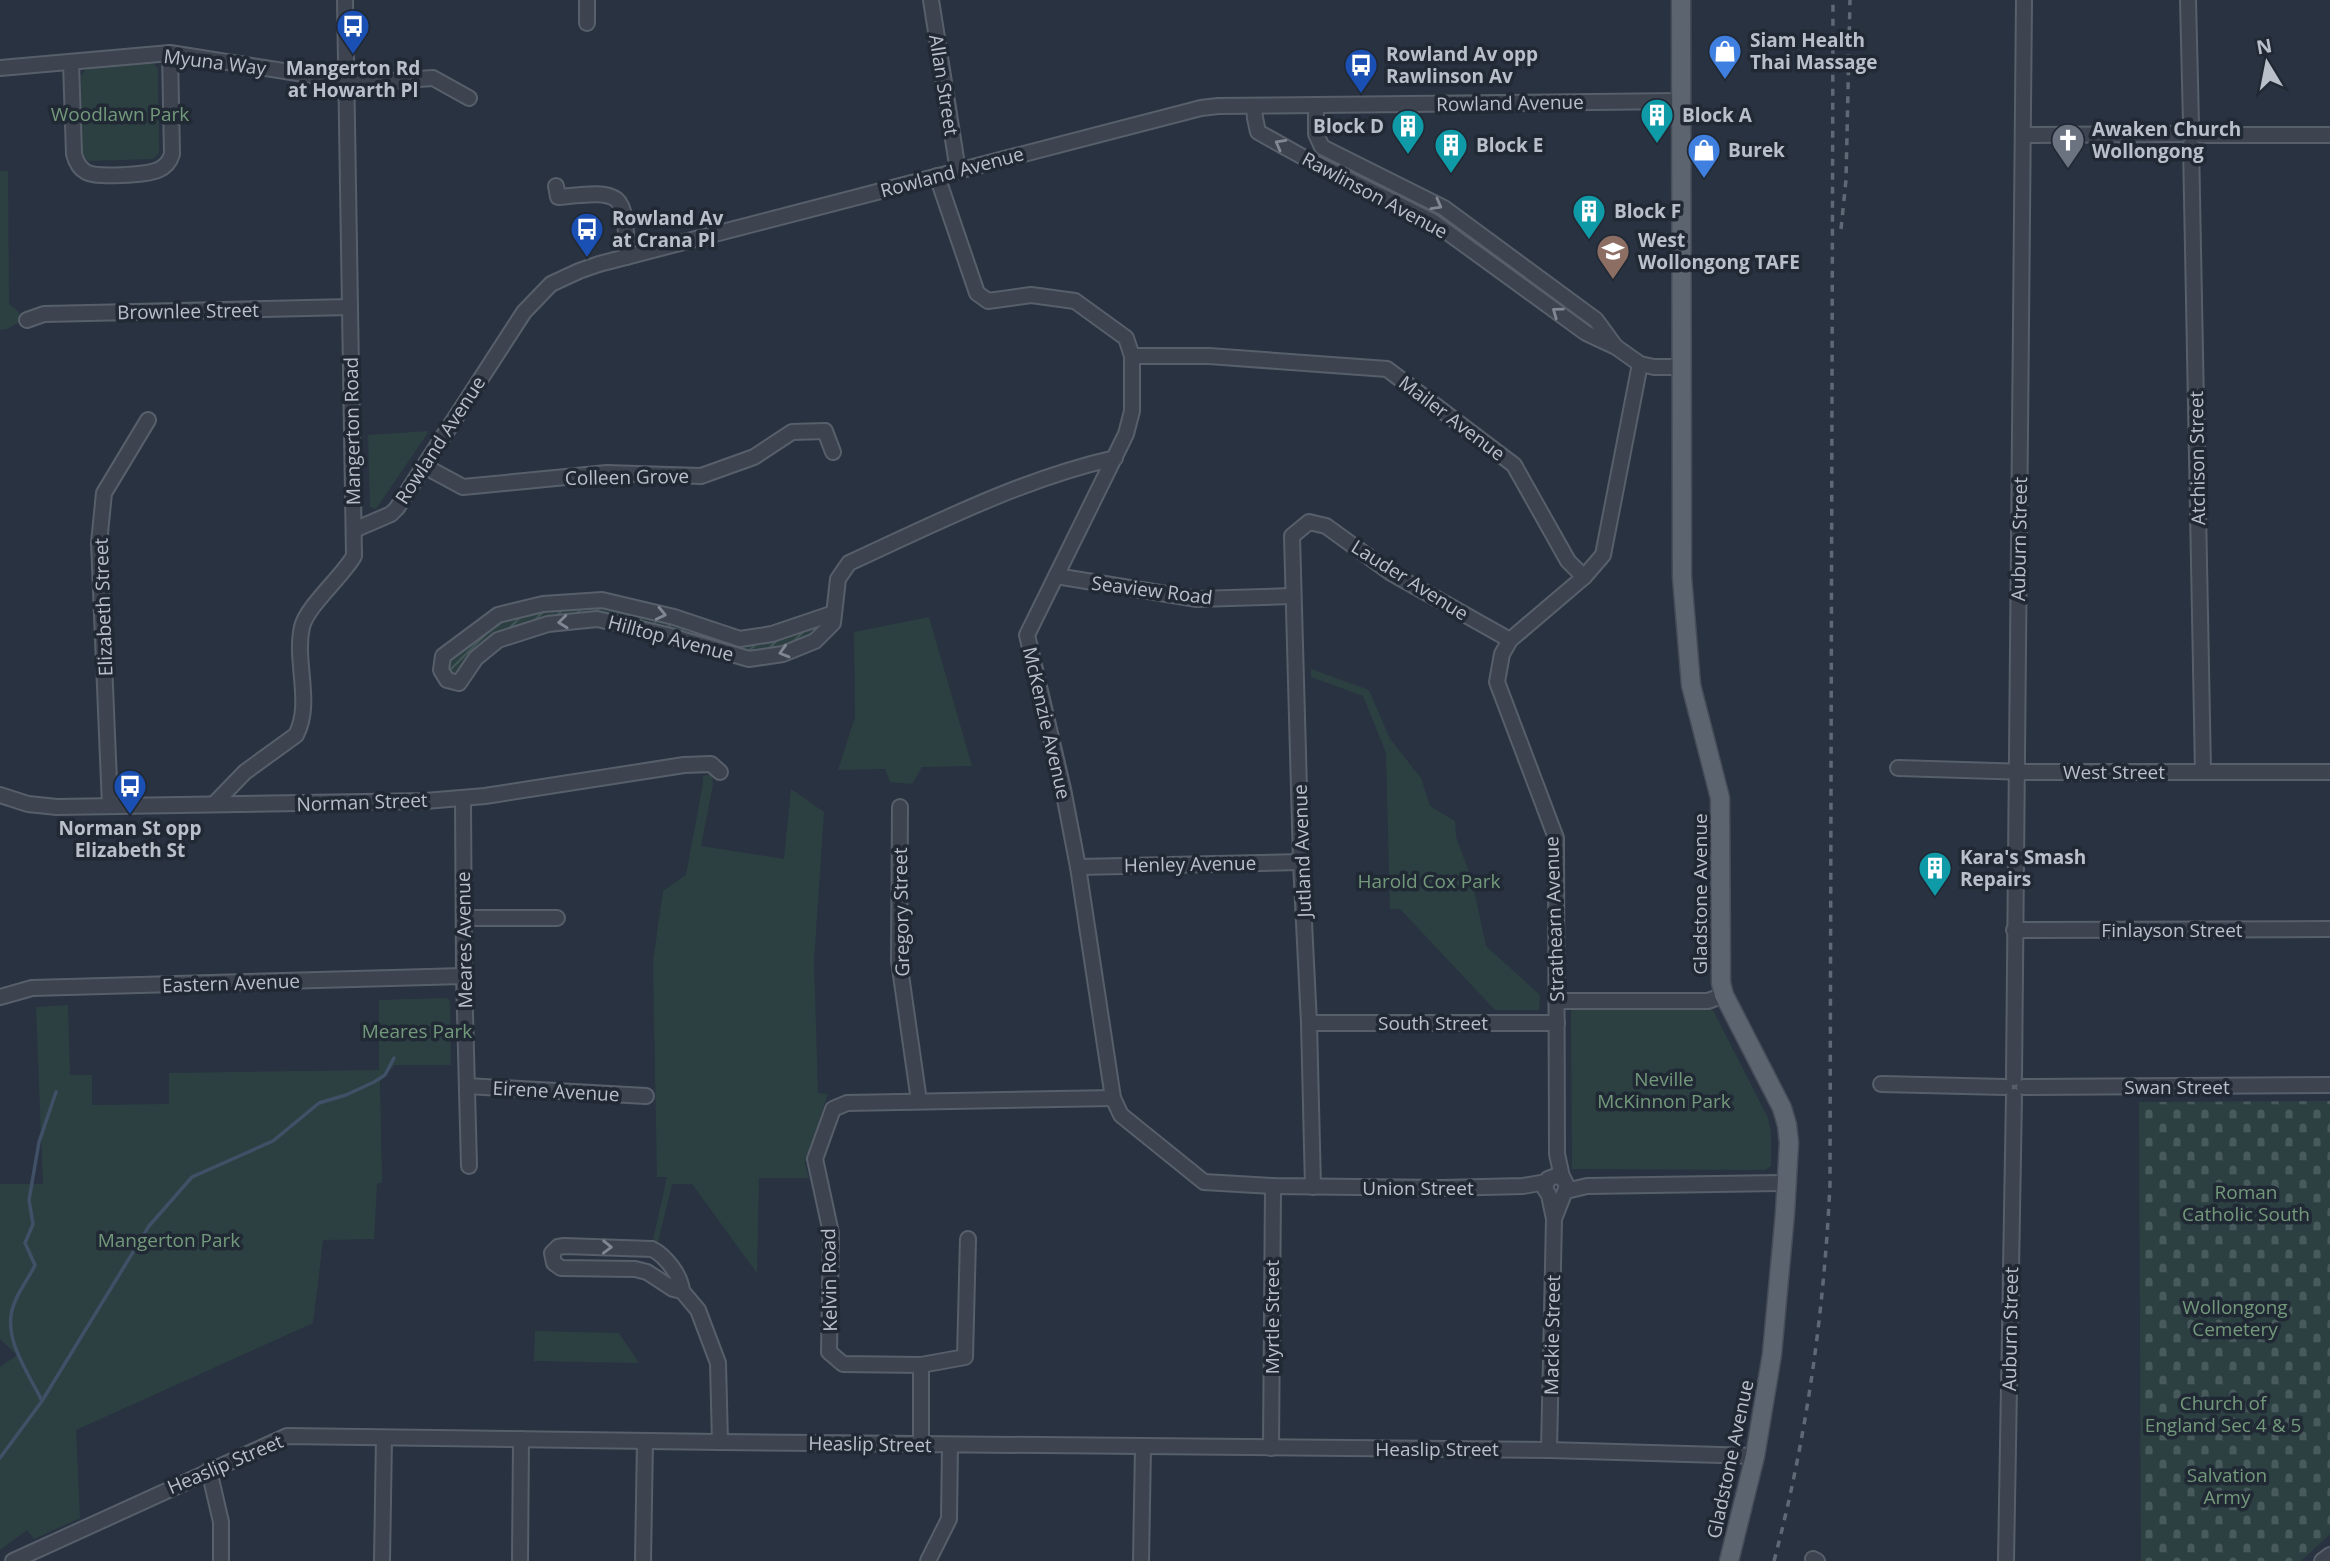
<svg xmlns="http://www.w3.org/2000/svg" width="2330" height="1561" viewBox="0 0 2330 1561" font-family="'Open Sans',sans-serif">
<defs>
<pattern id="cemetery-stones" width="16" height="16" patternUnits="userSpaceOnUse" patternTransform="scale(1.75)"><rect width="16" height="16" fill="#2c4042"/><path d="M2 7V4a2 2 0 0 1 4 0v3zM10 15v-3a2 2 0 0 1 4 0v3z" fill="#485a5c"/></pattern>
<pattern id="garden-furrows" width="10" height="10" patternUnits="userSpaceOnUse" patternTransform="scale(1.75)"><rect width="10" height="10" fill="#2c4042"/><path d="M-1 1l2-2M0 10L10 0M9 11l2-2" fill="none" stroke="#485a5c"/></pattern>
</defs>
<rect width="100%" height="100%" fill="#293240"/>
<path fill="url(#cemetery-stones)" d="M2330 1101V1534L2301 1561H2141L2139 1102Z"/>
<g fill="#2c4042">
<path d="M152 62 158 69 159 153 153 159 88 161 82 154 81 76 87 68Z"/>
<path d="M0 171H8L9 304 19 312V322L7 329 0 330Z"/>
<path d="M429 431 376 509 370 507 368 435Z"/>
<path d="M929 617 972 766 922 767 912 784 890 782 885 769 838 770 855 717 854 632Z"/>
<path d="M1311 669 1369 690 1390 739 1421 778 1430 806 1455 821 1456 837 1472 880 1486 946 1540 995 1539 1010H1495L1400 909H1390L1386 753 1363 696 1311 677Z"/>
<path d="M712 774 713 784 701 846 784 859 791 789 824 812 814 961 818 1093 828 1094 805 1163 809 1178H759L757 1273 692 1184H672L658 1242 653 1240 667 1177H657L653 962 663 891 686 875 703 783V776Z"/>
<path d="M447 998 450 1001 451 1065H395L380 1081 382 1183H377L374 1239 323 1240 313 1323 76 1430 80 1518 34 1539 27 1530 0 1550V1367L17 1355 0 1339V1184H43L36 1007 68 1005 70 1075H92V1105L169 1104V1073L379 1070V1000Z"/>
<path d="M1571 1009 1713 1010 1768 1118 1771 1132V1166L1765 1170 1572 1169Z"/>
<path d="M535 1331 619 1333 639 1363 534 1361Z"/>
</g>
<path fill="url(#garden-furrows)" d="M605 604 654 616 740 644 819 622 818 632 781 650 754 654 612 617 549 619 464 667 454 674 448 668 450 659 495 624 523 612Z"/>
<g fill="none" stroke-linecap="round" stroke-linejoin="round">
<g stroke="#405067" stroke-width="3.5">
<path d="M42 1401C28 1372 1 1337 14 1304 19 1290 29 1278 35 1265L25 1243 33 1224 29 1200 39 1142 56 1092"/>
<path d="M0 1458 42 1401 149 1226 192 1177 273 1141 319 1103 346 1095 374 1082 385 1075 394 1058"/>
</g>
<defs>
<g id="minor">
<path d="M931 0 958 171"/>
<path d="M2188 0 2191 123"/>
<path d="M587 23V0"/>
<path d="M71 62 74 154C76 162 79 168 86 172 96 178 146 175 158 170 165 167 170 161 172 154L170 53"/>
<path d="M0 68 170 53 360 83 433 78 469 98"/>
<path d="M1316 105V134L1322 147 1444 208 1596 320 1615 346"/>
<path d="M1254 106 1255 118 1258 132 1303 157 1432 221 1586 333 1616 347 1640 364 1654 367H1681"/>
<path d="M2023 135 2181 134"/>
<path d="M2201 135H2330"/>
<path d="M2191 144 2203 772"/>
<path d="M937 176 977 293 988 301 1031 295 1075 301 1126 338 1132 356V411L1126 434 1027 635 1063 789 1078 867 1113 1098 1121 1115 1204 1182 1273 1186 1442 1188 1523 1186 1546 1182"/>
<path d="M556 186 558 197C624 190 625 191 627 257"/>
<path d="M27 320 44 314 350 307"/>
<path d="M1132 356H1209L1387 369 1514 465 1568 561 1584 577"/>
<path d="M424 466 463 487 607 473 701 476 754 457 792 432 825 431 833 452"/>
<path d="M354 530 391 514 397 508 524 312 551 284 579 271 599 264 1201 108 1218 106 1681 101"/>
<path d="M1056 576 1197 599 1292 596"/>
<path d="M834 613 772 634 740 639 674 617 602 600 543 604 498 615 443 656 441 670 447 680 459 683 476 658 498 640 548 624 597 619 667 635 749 659 783 654 815 641 833 623 838 579 849 563C936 523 1022 479 1115 458"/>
<path d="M1898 768 2028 772H2330"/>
<path d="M0 795 28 804 57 807 425 801 485 796 684 765 711 764 720 772"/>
<path d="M463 798 464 976 469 1166"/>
<path d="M214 804 245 772 296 735C313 703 294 661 302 627 307 606 342 577 354 556L345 0"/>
<path d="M110 806 99 543 104 493 148 420"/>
<path d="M900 807 899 961 919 1101"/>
<path d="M1078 867 1301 862"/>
<path d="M464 918H557"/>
<path d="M2014 930 2330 929"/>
<path d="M0 997 32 988 464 976"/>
<path d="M1557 1001H1708L1724 995"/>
<path d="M1309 1023H1557"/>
<path d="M2014 1078 2024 0"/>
<path d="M1881 1084 2005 1087"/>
<path d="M467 1086 646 1096"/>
<path d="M2024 1087 2330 1085"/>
<path d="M1562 1177 1557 1154 1556 838 1497 682 1502 654 1510 640 1584 577 1603 555 1640 364"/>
<path d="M1313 1187 1309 1023 1301 862 1292 536 1309 522 1326 526 1391 573 1510 640"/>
<path d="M1566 1191 1587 1186 1787 1183"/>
<path d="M682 1291C681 1276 666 1256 652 1249L564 1246 558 1247 552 1253 554 1263 561 1268 635 1269 647 1272 673 1289 682 1291 698 1310 718 1363 720 1442"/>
<path d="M921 1365 965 1357 968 1239"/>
<path d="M921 1444V1365L843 1364 829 1352 831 1233 815 1159 833 1109 847 1103 1113 1098"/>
<path d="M1271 1448 1273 1186"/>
<path d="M1549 1450 1554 1219 1549 1195 1545 1189 1548 1179 1556 1176 1563 1178 1567 1186 1554 1219"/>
<path d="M209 1470 221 1522V1561"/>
<path d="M1813 1559 1817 1561"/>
<path d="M13 1561 287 1436 720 1442 1549 1450 1755 1456"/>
<path d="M382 1561 384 1438"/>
<path d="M520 1561 521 1439"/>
<path d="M643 1561 645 1441"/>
<path d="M928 1561 949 1519 950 1445"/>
<path d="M1141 1561 1143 1447"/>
<path d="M2006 1561 2014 1096"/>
<path d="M2322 1561 2330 1555"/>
</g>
<path id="major" d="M1681 0 1682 577 1691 685 1720 798 1721 983 1724 995 1782 1108 1787 1125 1789 1143 1785 1213 1772 1354 1755 1456 1729 1561"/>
</defs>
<use href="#minor" stroke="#575f6a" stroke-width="18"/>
<use href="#major" stroke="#464d59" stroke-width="21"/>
<use href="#minor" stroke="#3d4450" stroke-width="14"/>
<use href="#major" stroke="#5b646f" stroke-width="18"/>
<g stroke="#5f6976" stroke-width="3.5" stroke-dasharray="7 7" stroke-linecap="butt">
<path d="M1841 229 1846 180 1850 0"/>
<path d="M1774 1561C1807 1437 1824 1312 1830 1184L1833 0"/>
</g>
</g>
<defs><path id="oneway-chevron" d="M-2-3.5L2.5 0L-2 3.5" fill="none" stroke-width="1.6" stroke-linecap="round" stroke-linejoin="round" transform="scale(1.75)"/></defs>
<g stroke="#818893">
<use href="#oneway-chevron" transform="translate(1280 144) rotate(-151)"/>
<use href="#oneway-chevron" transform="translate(1437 205) rotate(29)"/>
<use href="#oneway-chevron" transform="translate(1557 312) rotate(-144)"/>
<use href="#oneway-chevron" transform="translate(661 614) rotate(13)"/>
<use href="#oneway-chevron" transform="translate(563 622) rotate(174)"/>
<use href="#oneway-chevron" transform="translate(784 652) rotate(164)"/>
<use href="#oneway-chevron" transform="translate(607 1247) rotate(1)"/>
</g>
<defs>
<symbol id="bus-pin" viewBox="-11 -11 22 30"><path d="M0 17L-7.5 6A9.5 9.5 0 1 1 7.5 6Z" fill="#1a4fb4" stroke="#212935"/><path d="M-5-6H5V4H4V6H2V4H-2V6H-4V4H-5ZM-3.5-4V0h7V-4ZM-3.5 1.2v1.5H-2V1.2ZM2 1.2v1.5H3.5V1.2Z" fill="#fff"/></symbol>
<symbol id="shop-pin" viewBox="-11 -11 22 30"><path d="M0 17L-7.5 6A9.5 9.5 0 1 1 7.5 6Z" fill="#3f7fe0" stroke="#212935"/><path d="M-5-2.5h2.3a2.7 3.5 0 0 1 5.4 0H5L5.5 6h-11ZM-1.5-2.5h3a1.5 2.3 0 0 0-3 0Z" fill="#fff"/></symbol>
<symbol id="building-pin" viewBox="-11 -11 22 30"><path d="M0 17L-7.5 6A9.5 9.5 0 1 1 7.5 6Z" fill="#0f9aa8" stroke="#212935"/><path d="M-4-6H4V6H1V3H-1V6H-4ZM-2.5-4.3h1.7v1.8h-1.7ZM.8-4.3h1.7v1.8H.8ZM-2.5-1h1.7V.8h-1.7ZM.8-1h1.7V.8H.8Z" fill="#fff"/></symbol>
<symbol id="church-pin" viewBox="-11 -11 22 30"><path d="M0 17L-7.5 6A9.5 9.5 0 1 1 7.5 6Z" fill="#6b7280" stroke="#212935"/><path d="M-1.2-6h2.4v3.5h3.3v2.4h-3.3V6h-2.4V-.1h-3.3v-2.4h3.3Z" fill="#fff"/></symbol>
<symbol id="university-pin" viewBox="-11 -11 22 30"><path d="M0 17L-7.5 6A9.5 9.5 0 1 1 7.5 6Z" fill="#8d6e63" stroke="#212935"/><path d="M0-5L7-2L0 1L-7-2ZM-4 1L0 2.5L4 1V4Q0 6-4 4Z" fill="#fff"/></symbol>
</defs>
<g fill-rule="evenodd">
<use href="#bus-pin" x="334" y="7" width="38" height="52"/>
<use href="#shop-pin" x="1706" y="32" width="38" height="52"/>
<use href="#bus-pin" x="1342" y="46" width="38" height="52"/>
<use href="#building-pin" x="1638" y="96" width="38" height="52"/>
<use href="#building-pin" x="1389" y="107" width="38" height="52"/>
<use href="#church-pin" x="2049" y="121" width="38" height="52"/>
<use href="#building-pin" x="1432" y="126" width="38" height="52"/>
<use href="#shop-pin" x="1685" y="131" width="38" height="52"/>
<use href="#building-pin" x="1570" y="192" width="38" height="52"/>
<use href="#bus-pin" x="568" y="210" width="38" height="52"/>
<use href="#university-pin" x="1594" y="232" width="38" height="52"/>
<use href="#bus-pin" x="111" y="767" width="38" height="52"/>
<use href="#building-pin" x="1916" y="849" width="38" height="52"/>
</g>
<g text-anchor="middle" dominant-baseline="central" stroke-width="7" stroke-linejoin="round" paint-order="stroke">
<g font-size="19" font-weight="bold" fill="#b9c0ca" stroke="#212935" text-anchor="start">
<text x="1750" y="40">Siam Health<tspan x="1750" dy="22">Thai Massage</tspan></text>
<text x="1386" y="54">Rowland Av opp<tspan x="1386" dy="22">Rawlinson Av</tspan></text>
<text x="353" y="68" text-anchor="middle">Mangerton Rd<tspan x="353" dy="22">at Howarth Pl</tspan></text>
<text x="1682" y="115">Block A</text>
<text x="1384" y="126" text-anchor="end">Block D</text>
<text x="2092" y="129">Awaken Church<tspan x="2092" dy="22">Wollongong</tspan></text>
<text x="1476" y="145">Block E</text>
<text x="1728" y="150">Burek</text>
<text x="1614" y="211">Block F</text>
<text x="612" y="218">Rowland Av<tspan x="612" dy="22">at Crana Pl</tspan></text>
<text x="1638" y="240">West<tspan x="1638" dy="22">Wollongong TAFE</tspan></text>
<text x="130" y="828" text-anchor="middle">Norman St opp<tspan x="130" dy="22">Elizabeth St</tspan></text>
<text x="1960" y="857">Kara's Smash<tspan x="1960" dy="22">Repairs</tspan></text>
</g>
<g font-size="19" fill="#b9c0ca" stroke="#212935">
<text transform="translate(215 62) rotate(7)">Myuna Way</text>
<text transform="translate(944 85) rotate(81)">Allan Street</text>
<text transform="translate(1510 103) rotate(-1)">Rowland Avenue</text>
<text transform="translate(952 172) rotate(-15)">Rowland Avenue</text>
<text transform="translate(1375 195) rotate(28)">Rawlinson Avenue</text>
<text transform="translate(188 311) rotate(-1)">Brownlee Street</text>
<text transform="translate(1452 418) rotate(37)">Mailer Avenue</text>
<text transform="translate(352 431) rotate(-91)">Mangerton Road</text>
<text transform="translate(440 440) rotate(-57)">Rowland Avenue</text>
<text transform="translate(2197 458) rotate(-91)">Atchison Street</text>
<text transform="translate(627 477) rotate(-1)">Colleen Grove</text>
<text transform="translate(2019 539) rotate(-89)">Auburn Street</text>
<text transform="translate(1410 580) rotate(32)">Lauder Avenue</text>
<text transform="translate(1152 590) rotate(7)">Seaview Road</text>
<text transform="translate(103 607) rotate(-92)">Elizabeth Street</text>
<text transform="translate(671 638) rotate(15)">Hilltop Avenue</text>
<text transform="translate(1047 723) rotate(77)">McKenzie Avenue</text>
<text x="2114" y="772">West Street</text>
<text transform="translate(362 802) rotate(-2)">Norman Street</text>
<text transform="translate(1302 851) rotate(-92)">Jutland Avenue</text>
<text transform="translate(1190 864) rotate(-1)">Henley Avenue</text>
<text transform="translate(1700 894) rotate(-90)">Gladstone Avenue</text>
<text transform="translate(901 912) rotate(-91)">Gregory Street</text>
<text transform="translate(1554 919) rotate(-92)">Strathearn Avenue</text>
<text x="2172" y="930">Finlayson Street</text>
<text transform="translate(464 940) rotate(-91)">Meares Avenue</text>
<text transform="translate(231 983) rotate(-2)">Eastern Avenue</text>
<text x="1433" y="1023">South Street</text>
<text x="2177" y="1087">Swan Street</text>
<text transform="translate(556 1091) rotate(3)">Eirene Avenue</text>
<text x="1418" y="1188">Union Street</text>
<text transform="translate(829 1280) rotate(-91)">Kelvin Road</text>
<text transform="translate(1272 1317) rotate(-90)">Myrtle Street</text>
<text transform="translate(2010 1329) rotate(-89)">Auburn Street</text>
<text transform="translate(1552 1335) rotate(-89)">Mackie Street</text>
<text transform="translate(870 1444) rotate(1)">Heaslip Street</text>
<text x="1437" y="1449">Heaslip Street</text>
<text transform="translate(1730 1459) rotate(-78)">Gladstone Avenue</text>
<text transform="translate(225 1464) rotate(-23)">Heaslip Street</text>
</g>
<g font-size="19" fill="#73997b" stroke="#212935">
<text x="120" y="114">Woodlawn Park</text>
<text x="1429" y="881">Harold Cox Park</text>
<text x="417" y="1031">Meares Park</text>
<text x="1664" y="1079">Neville<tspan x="1664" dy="22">McKinnon Park</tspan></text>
<text x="2246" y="1192">Roman<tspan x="2246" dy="22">Catholic South</tspan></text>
<text x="169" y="1240">Mangerton Park</text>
<text x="2235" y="1307">Wollongong<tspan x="2235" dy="22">Cemetery</tspan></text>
<text x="2223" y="1403">Church of<tspan x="2223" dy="22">England Sec 4 &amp; 5</tspan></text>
<text x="2227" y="1475">Salvation<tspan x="2227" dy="22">Army</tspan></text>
</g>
</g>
<g transform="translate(2267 63) rotate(350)" stroke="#212935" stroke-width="5" paint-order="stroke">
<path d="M0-5L12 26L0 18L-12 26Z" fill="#b9c0ca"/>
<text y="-10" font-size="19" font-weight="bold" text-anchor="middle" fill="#b9c0ca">N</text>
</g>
</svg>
